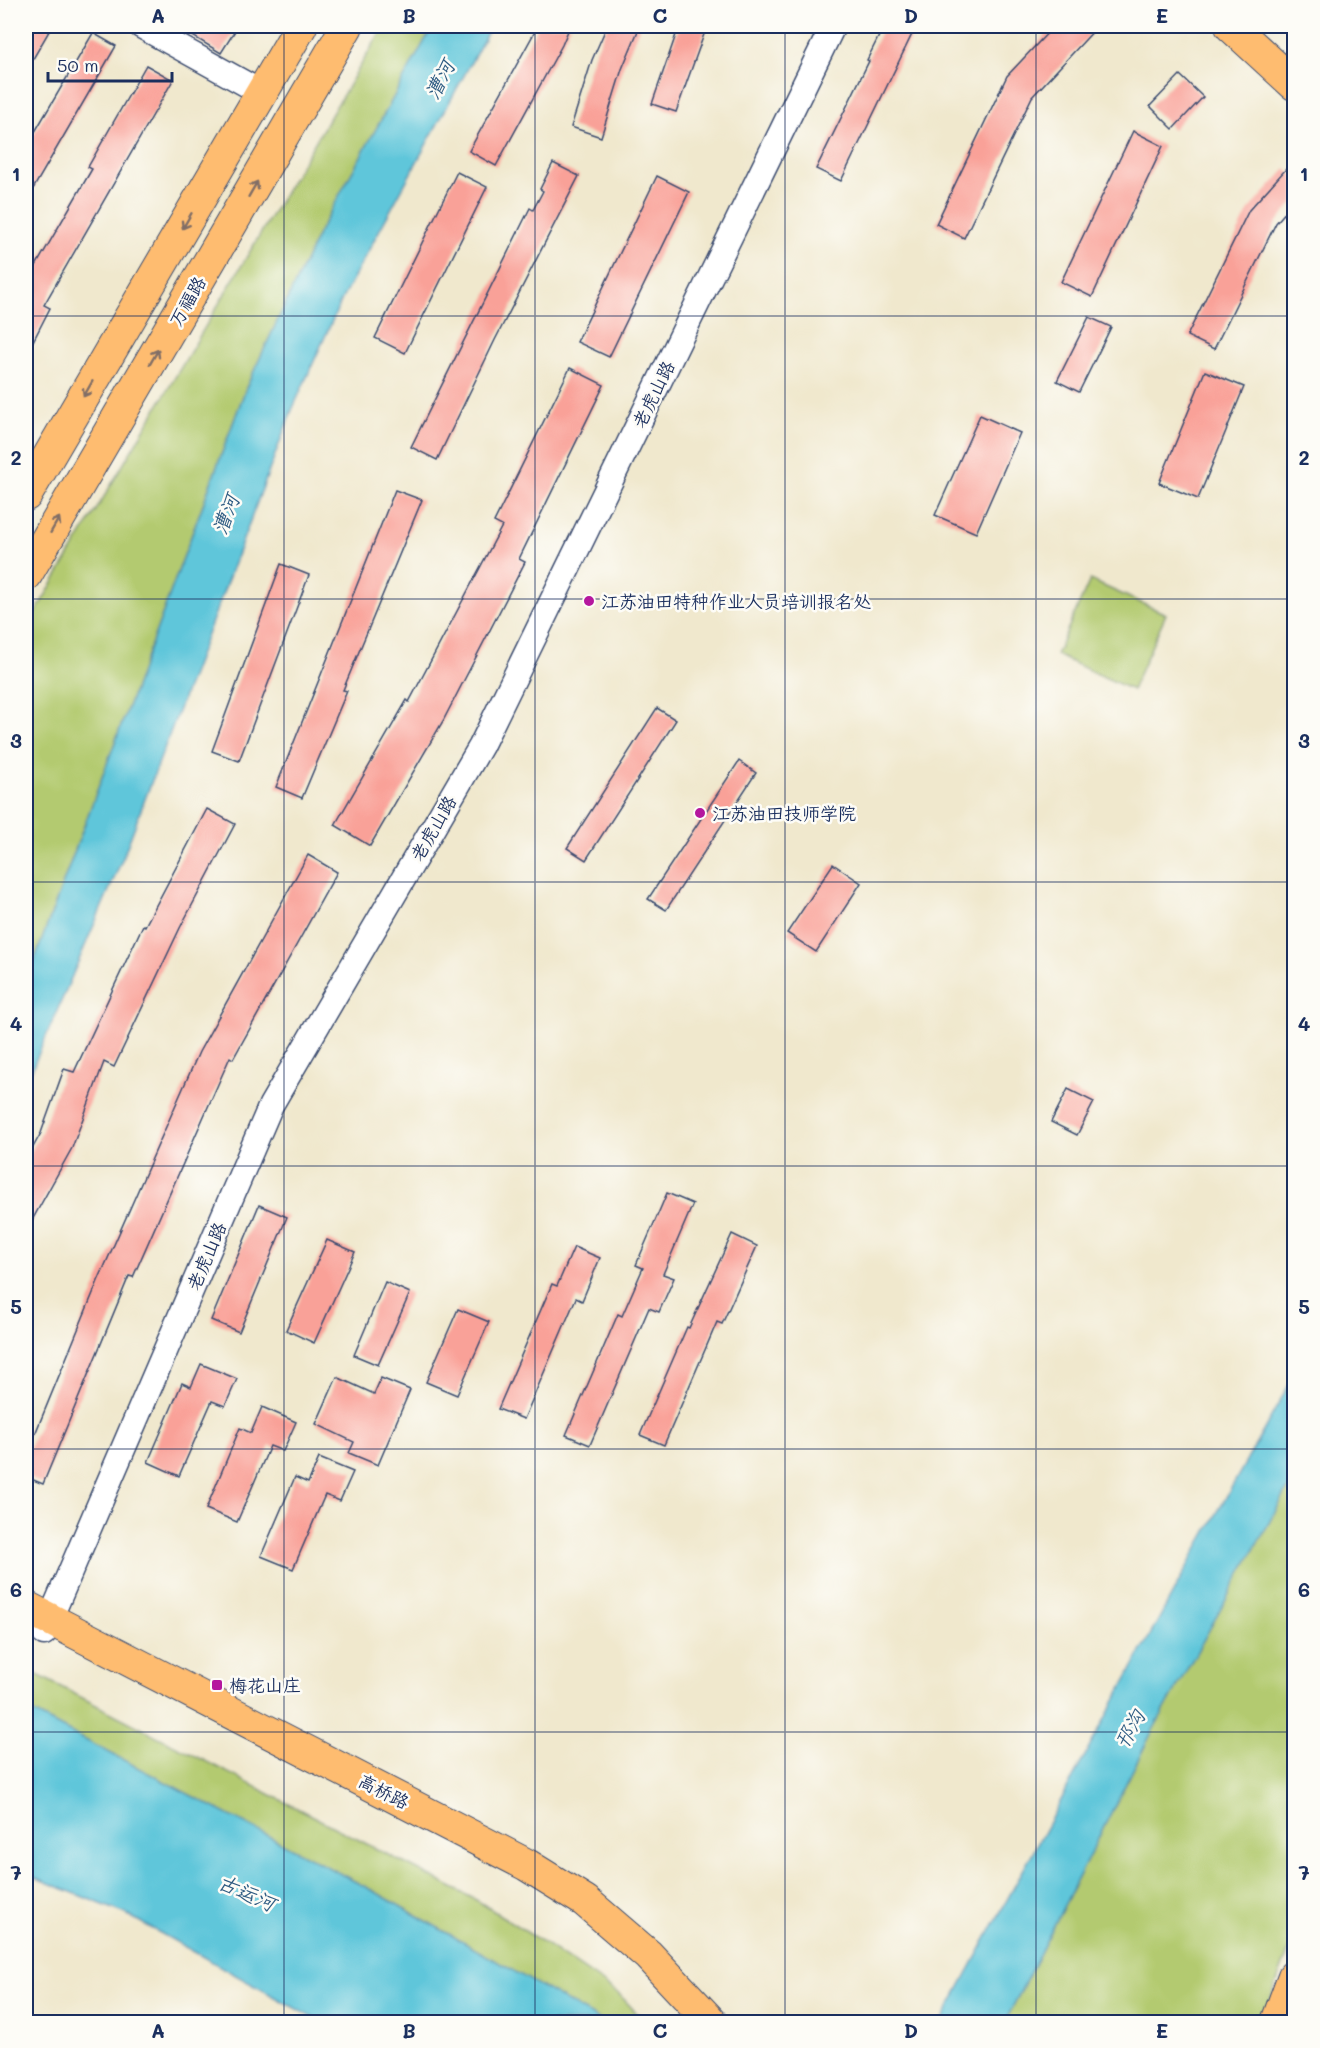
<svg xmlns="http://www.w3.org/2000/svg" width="1320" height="2048" viewBox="0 0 1320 2048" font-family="Mali,'LXGW WenKai TC',sans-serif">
<rect width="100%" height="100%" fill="#fdfcf7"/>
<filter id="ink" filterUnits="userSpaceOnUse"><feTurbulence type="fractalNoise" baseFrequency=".0167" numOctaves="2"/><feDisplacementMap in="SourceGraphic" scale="12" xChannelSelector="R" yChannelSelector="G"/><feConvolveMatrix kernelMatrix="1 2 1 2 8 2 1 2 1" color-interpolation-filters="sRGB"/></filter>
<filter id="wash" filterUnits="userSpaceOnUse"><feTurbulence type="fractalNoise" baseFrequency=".008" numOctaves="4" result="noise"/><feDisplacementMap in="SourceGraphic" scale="24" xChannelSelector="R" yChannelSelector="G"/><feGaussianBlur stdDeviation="1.35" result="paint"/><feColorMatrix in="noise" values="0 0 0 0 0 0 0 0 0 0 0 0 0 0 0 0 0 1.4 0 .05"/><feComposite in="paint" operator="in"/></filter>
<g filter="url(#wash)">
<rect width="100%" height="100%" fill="#f0e8cd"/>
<g fill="#b3ca6f" stroke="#677c66" stroke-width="1.5">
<path d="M384 26H433L319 232 246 388 33 964 26 977V628Z"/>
<path d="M1090 580 1166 614 1132 690 1056 655Z"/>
<path d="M1294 1478V1936L1262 2022H1005L1153 1730Z"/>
<path d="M26 1669 478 1901 547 1945 619 1994 645 2022H603L379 1894 26 1709Z"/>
</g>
<g fill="#5ec6da" stroke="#3c7a9c" stroke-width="1.5">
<path d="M433 26H491L342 299 292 410 122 860 26 1083V977L33 964 246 388 319 232Z"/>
<path d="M1294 1376V1478L1153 1730 1005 2022H941L1193 1556Z"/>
<path d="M26 1709 379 1894 603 2022H320L126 1914 26 1874Z"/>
</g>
<g id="blocks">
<g fill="#f9a198">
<path d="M26 26H52L26 71Z"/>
<path d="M196 26H238L221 53 191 35Z"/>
<path d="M538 26H570L562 45 496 166 469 151Z"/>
<path d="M607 26H640L622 69 601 137 571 127 592 60Z"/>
<path d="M679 26H707L676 112 652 104Z"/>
<path d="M884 26H916L841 181 816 169 869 61 867 60Z"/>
<path d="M1054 26H1098L1032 97 964 238 936 224 1007 76Z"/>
<path d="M93 33 116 46 26 201V147Z"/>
<path d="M146 65 173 80 44 305 50 308 26 355V283L92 169 88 167Z"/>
<path d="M1180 75 1203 97 1173 129 1150 106Z"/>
<path d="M1133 131 1163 146 1092 297 1061 282Z"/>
<path d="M553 163 579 176 495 340 437 460 411 447 530 208 533 210 543 191 540 189Z"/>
<path d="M1286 169 1294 177V202L1276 223 1214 349 1187 336 1249 210Z"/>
<path d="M457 172 487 187 405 353 375 338Z"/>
<path d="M657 176 689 192 609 357 577 342Z"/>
<path d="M1089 317 1111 327 1079 392 1057 381Z"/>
<path d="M570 368 604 385 519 559 525 562 443 721 370 846 335 825 407 700 409 702 502 526 494 522Z"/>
<path d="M1205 371 1244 387 1198 499 1159 483Z"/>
<path d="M980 415 1020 433 976 533 935 515Z"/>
<path d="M395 490 422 500 343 690 347 691 302 798 276 787Z"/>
<path d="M281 564 309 575 239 761 212 751Z"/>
<path d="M657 708 676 720 586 860 567 848Z"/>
<path d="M739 761 756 773 666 910 648 899Z"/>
<path d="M207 809 235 824 180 928 114 1067 104 1062 72 1148 26 1231V1160L41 1133 64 1069 74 1072 143 925 145 926Z"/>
<path d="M308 855 337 872 233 1059 230 1057 133 1277 129 1276 43 1484 26 1477V1456L98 1281 199 1052Z"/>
<path d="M833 864 861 883 816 952 787 933Z"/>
<path d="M1068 1089 1094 1102 1077 1135 1051 1122Z"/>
<path d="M667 1193 693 1204 663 1274 674 1278 659 1312 649 1308 590 1445 566 1435 618 1314 622 1316 643 1268 636 1265Z"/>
<path d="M259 1205 287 1217 239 1332 211 1320Z"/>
<path d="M732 1234 757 1246 722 1324 717 1322 664 1445 640 1435 687 1327 689 1328Z"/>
<path d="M327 1240 355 1252 314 1343 286 1330Z"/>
<path d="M574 1247 600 1258 582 1301 576 1298 524 1419 498 1409 552 1284 557 1286Z"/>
<path d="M385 1282 410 1293 378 1365 354 1355Z"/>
<path d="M458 1309 489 1322 457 1395 426 1382Z"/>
<path d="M201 1364 237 1379 225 1406 212 1401 179 1476 148 1462 182 1383 191 1387Z"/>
<path d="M337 1377 374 1394 381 1378 410 1390 378 1465 349 1453 354 1442 316 1424Z"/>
<path d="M262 1407 296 1422 283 1451 270 1446 237 1522 206 1509 240 1428 251 1433Z"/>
<path d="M319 1458 353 1472 340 1501 325 1495 293 1569 261 1556 295 1477 308 1483Z"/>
</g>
</g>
</g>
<g filter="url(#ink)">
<use href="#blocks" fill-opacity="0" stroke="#3b4b6f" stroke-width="1.5"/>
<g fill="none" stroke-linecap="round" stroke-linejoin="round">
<defs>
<g id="minor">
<path d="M141 26 262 93"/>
<path d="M44 1633 271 1105 481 746 833 26"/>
</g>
<g id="major">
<path d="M1231 26 1294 84"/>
<path d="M26 495 301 26"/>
<path d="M26 575 347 26"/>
<path d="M26 1607 527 1865 585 1901 648 1955 711 2022"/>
<path d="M1277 2022 1294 1976"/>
</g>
</defs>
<use href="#minor" stroke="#3b4b6f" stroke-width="27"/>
<use href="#major" stroke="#3b4b6f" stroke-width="34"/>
<use href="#minor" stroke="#fff" stroke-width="24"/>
<use href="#major" stroke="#febc70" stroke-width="32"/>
</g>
<defs><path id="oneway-shaft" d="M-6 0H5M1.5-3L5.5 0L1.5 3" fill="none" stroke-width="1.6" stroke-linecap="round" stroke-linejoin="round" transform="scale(1.5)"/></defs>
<g stroke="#816e66">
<use href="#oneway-shaft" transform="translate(253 189) rotate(-60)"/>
<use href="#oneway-shaft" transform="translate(187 221) rotate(120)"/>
<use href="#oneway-shaft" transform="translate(154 357) rotate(-60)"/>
<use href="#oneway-shaft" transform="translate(88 389) rotate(120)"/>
<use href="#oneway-shaft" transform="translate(55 525) rotate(-60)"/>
</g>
</g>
<path fill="none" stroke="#1b2f5e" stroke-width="1.5" stroke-opacity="0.55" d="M284 26V2022M535 26V2022M785 26V2022M1036 26V2022M26 316H1294M26 599H1294M26 882H1294M26 1166H1294M26 1449H1294M26 1732H1294"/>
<g fill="#b5179e" stroke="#fdfcf7" stroke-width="2">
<circle cx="589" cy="601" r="6"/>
<circle cx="700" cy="813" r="6"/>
<rect x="211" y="1679" width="12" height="12" rx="3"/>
</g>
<g text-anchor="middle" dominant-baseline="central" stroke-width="5" stroke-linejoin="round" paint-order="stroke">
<g font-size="18" fill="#1b2f5e" stroke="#fdfcf7">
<text transform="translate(187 301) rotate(-60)">万福路</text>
<text transform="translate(653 394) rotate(-64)">老虎山路</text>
<text transform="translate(433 828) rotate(-60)">老虎山路</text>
<text transform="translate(206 1256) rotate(-67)">老虎山路</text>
<text transform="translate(384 1791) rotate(27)">高桥路</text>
</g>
<g font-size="18" fill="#1b2f5e" stroke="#fdfcf7" text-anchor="start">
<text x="601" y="601">江苏油田特种作业人员培训报名处</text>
<text x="712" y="813">江苏油田技师学院</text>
<text x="229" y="1685">梅花山庄</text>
</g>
<g font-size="20" font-style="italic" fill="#2f5c83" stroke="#fdfcf7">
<text transform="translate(439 79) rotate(-62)">漕河</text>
<text transform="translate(225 514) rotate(-69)">漕河</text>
<text transform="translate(1129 1729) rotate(-61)">邗沟</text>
<text transform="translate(247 1892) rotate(24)">古运河</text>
</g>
</g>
<rect width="1320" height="2048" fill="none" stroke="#fdfcf7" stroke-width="66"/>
<path d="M48 72v9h124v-9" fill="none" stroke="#1b2f5e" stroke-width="3"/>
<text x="57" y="72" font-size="18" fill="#1b2f5e" stroke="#fdfcf7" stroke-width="4.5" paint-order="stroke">50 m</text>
<rect x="33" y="33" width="1254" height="1982" fill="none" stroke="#1b2f5e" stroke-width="2"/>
<g font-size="20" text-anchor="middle" font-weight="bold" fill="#1b2f5e">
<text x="158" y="23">A</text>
<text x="409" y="23">B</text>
<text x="660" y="23">C</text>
<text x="911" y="23">D</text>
<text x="1162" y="23">E</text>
<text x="16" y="181">1</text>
<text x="1304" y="181">1</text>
<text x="16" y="465">2</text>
<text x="1304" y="465">2</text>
<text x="16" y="748">3</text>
<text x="1304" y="748">3</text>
<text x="16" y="1031">4</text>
<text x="1304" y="1031">4</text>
<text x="16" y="1314">5</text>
<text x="1304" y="1314">5</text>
<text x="16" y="1597">6</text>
<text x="1304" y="1597">6</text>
<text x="16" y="1880">7</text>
<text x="1304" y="1880">7</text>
<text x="158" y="2038">A</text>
<text x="409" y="2038">B</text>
<text x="660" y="2038">C</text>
<text x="911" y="2038">D</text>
<text x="1162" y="2038">E</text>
</g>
</svg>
